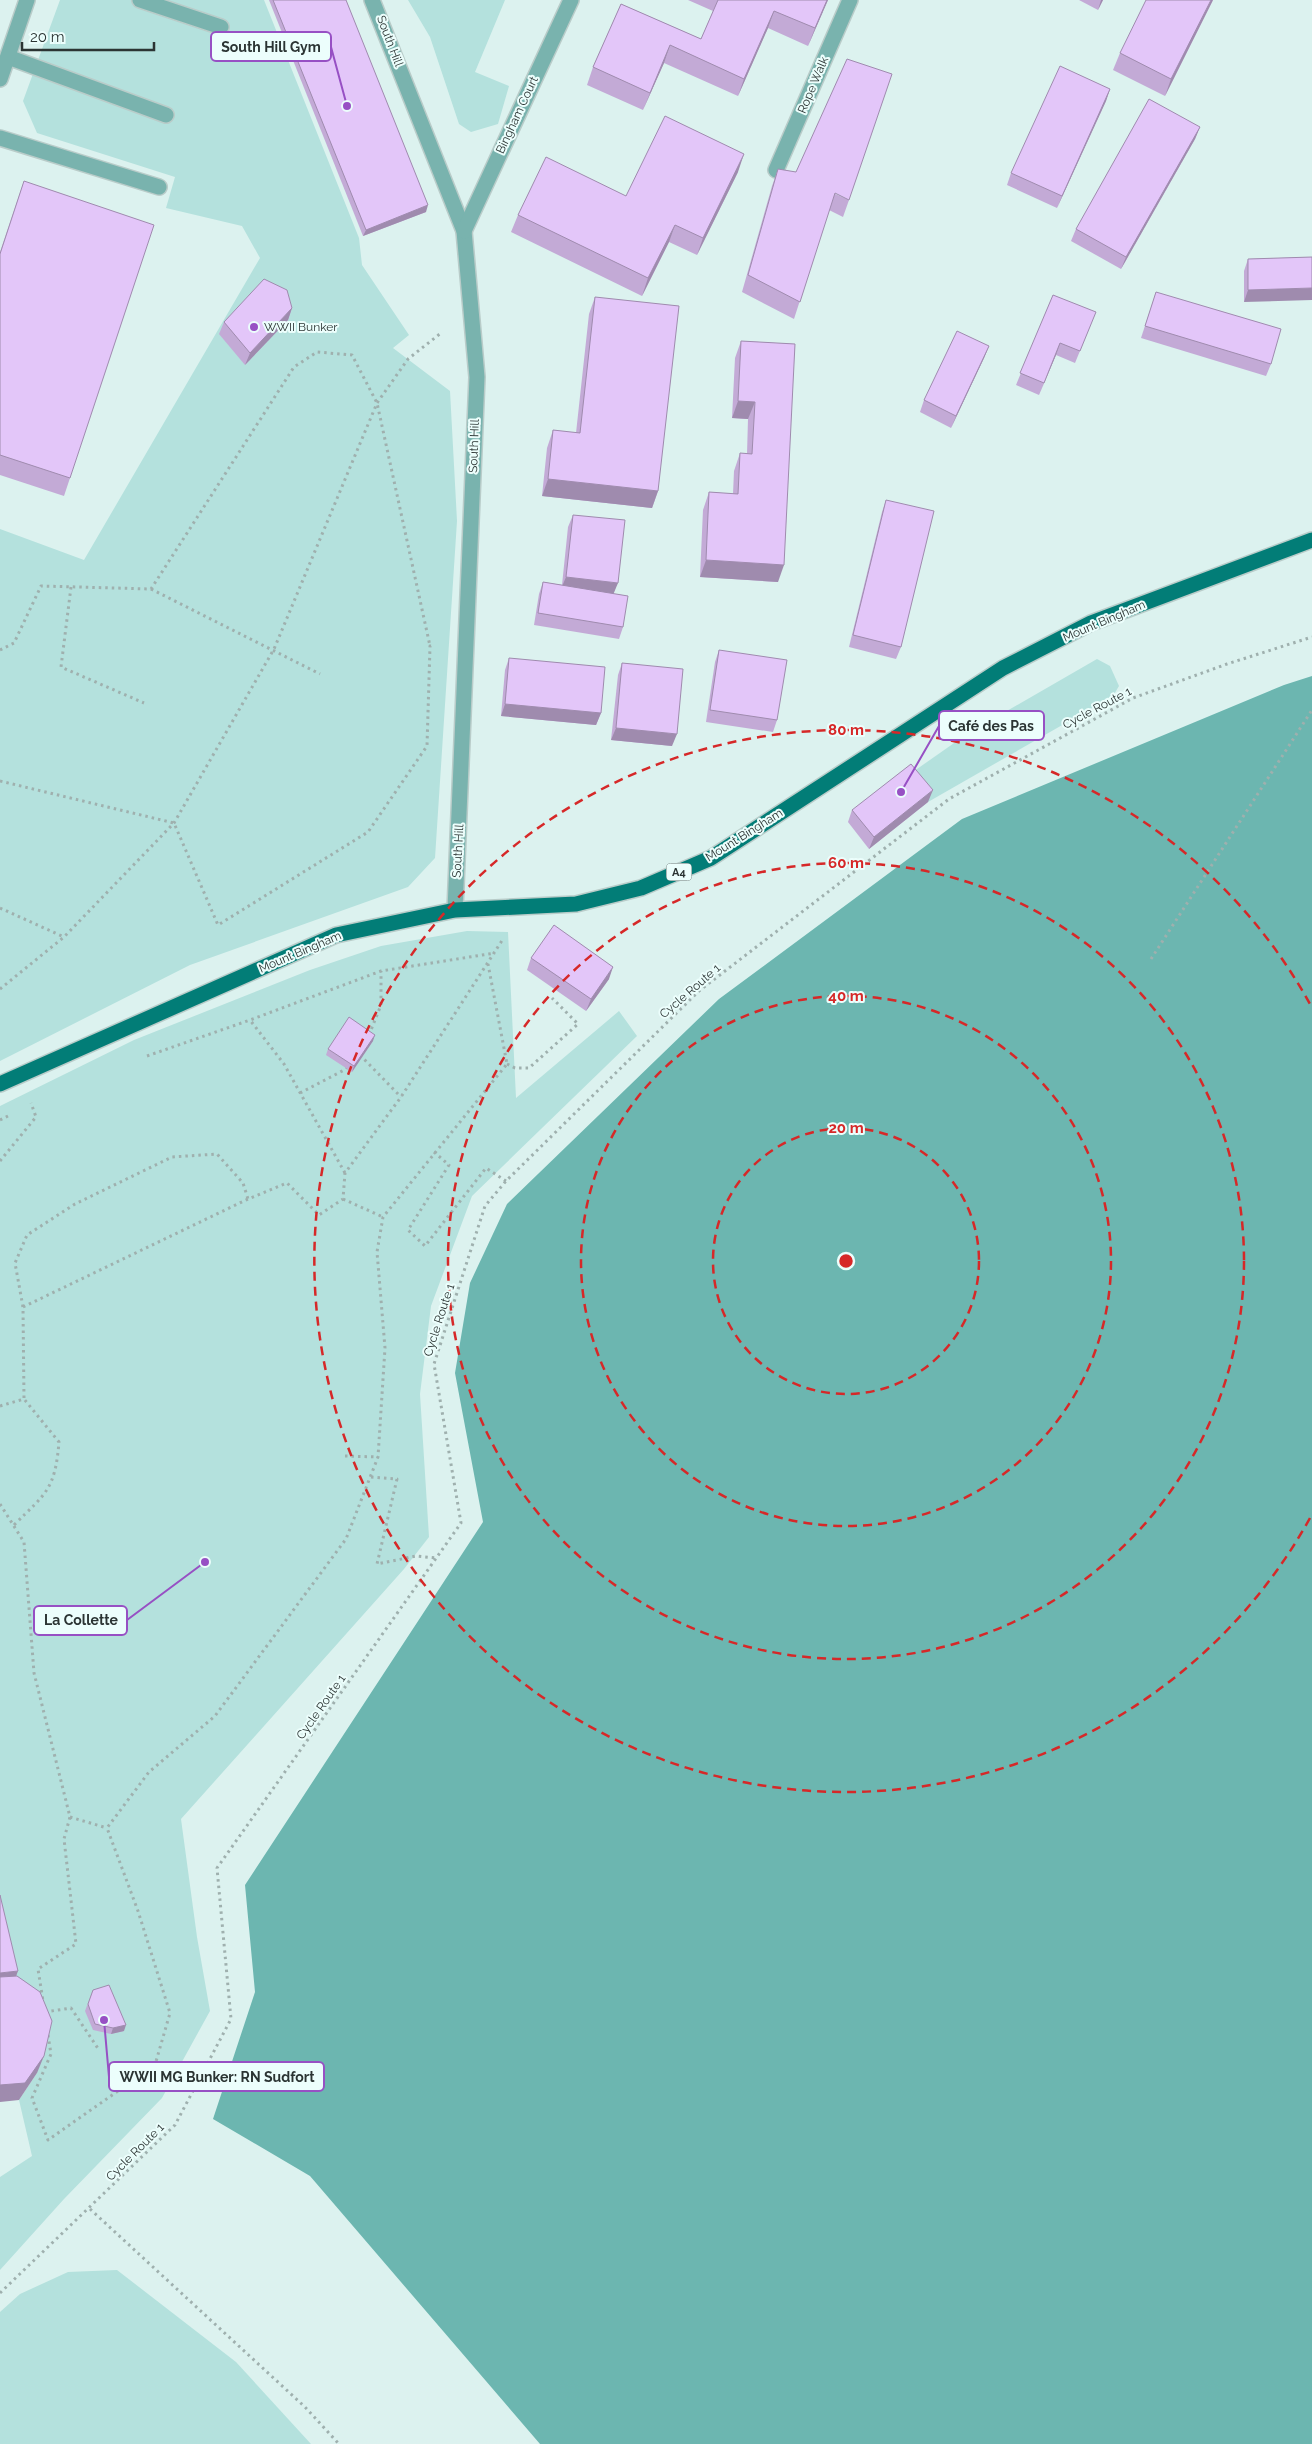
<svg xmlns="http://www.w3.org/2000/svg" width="1312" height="2444" viewBox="0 0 1312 2444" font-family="Raleway,sans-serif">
<rect width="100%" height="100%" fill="#dcf2ef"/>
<g fill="#b4e1dd">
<path d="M60 0H264L359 238 362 265 409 335 393 348 450 391 457 521 435 858 408 887 190 965 0 1061V529L84 560 260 258 242 226 166 208 175 177 37 133 23 101Z"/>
<path d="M408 0H505L475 72 509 86 498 124 471 132 459 124 430 37Z"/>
<path d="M1097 659 1110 666 1119 686 1113 696 928 802 907 776 967 734Z"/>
<path d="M467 931 508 932 516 1098 619 1011 637 1036 472 1196 431 1306 420 1394 429 1537 404 1569 181 1819 197 1937 210 2011 162 2098 64 2199 0 2270V2177L32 2156 19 2100 37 2073 0 1950V1106L134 1040 310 970 381 946Z"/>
<path d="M117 2270 236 2362 311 2444H0V2312L20 2294 68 2272Z"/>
</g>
<path fill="#6cb6b0" d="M1312 676V2444H540L310 2176 213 2119 255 1992 245 1885 483 1522 455 1373 470 1283 507 1204 719 999 962 819 1284 685Z"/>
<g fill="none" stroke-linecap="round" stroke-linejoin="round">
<defs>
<g id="minor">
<path d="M140 0 221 27"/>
<path d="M372 0 464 231 477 377 455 910"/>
<path d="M8 57 166 115"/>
<path d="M0 79 27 0"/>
<path d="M0 138 159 187"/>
<path d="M776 170 850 0"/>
<path d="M464 231 571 0"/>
</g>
<path id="major" d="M0 1084 336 935 455 910 576 904 641 888 711 858 1003 668 1091 623 1312 540"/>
</defs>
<use href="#minor" stroke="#b9ccc9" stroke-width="18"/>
<use href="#major" stroke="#b9ccc9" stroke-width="18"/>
<g stroke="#9fb0ae" stroke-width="3" stroke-dasharray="2.5 4" stroke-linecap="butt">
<path d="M71 587 61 667 144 703"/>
<path d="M151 589 320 674"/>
<path d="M0 650 14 643 41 586 151 589 294 367 317 352 352 355 377 403 430 646"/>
<path d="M0 781 174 823 218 925 368 832 427 746 430 646H432"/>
<path d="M0 908 64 937"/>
<path d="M1151 959 1312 710"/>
<path d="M0 989 64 937 174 823 274 649 377 403 408 359 441 333"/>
<path d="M369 1035 381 1005V971"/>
<path d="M360 1055 401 1097"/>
<path d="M147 1056 250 1020"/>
<path d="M507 1064 515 1068H529L578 1024 552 998"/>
<path d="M300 1093 346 1069 349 1065"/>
<path d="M0 1120 8 1116"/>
<path d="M434 1152 449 1165 408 1230 425 1246 486 1168 506 1181"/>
<path d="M0 1161 36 1117 31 1103"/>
<path d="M345 1173 284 1064 250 1020 381 971 495 953"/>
<path d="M343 1199 383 1217"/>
<path d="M23 1307 15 1263 27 1235 75 1204 172 1157 217 1154 243 1183 248 1199"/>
<path d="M0 1406 24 1399 23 1307 248 1199 287 1183 319 1215 343 1199 345 1173 401 1097 503 939"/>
<path d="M345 1456 378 1457"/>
<path d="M371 1477 397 1479 377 1564 416 1556 436 1558"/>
<path d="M0 1504 24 1542 34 1673 70 1817 64 1839 76 1944 38 1969 43 2001"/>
<path d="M14 1525C46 1493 55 1490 59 1442L24 1399"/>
<path d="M70 1817 107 1828"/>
<path d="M45 2012 71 2008 99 2050"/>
<path d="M48 2035 51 2054 32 2098 48 2140 155 2065 170 2013 138 1911 107 1828 149 1772 215 1716 346 1539 378 1457 385 1348 377 1252 383 1217 507 1064 488 964"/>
<path d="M90 2209 305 2407 339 2444"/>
<path d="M0 2293 175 2125 231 2019 217 1868 461 1523 434 1364 485 1206 506 1181 699 991 949 799 1133 698 1227 664 1312 637"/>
</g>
<use href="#minor" stroke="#79b3ae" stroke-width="15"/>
<use href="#major" stroke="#027d77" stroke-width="15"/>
</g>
<g fill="#c3aad6">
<path d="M269 0H346L426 212 363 236Z"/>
<path d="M688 0H828L808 46 768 28 738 96 664 63 643 110 587 85 593 67 621 4 701 39 713 11Z"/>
<path d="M1079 0H1103L1098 10Z"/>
<path d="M1213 0 1165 96 1113 70 1120 53Z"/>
<path d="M1110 89 1106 101 1057 208 1007 185 1011 173Z"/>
<path d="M1200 127 1195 139 1121 269 1071 241 1076 229Z"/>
<path d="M778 169 849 200 843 217 829 210 794 319 742 292 772 186Z"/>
<path d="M738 172 697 255 669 242 642 296 511 232 518 215 626 196Z"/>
<path d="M24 181 70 478 64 496 0 475V252Z"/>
<path d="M1312 257 1244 302V271L1248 259Z"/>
<path d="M1156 292 1271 364 1266 376 1141 338Z"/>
<path d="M1053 295 1091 324 1075 363 1056 355 1039 395 1016 385Z"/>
<path d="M595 297 658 491 652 508 542 496 547 448 553 430 576 433 589 314Z"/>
<path d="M292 308 288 320 245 365 219 334 224 322Z"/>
<path d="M741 341 795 344 778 582 700 577 703 510 709 492 733 494 734 471 740 453 747 454 748 419 732 418 735 358Z"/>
<path d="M989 346 984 358 951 428 920 412 924 400Z"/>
<path d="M886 500 901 647 896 659 849 647 882 512Z"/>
<path d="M573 515 614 594 623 627 619 639 534 625 539 594 543 582 562 585 568 527Z"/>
<path d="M719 650 777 720 773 732 706 722 715 662Z"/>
<path d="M509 658 601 713 596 725 501 716 505 670Z"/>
<path d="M622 663 672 746 611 740 618 675Z"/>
<path d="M928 802 869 849 848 822 852 810Z"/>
<path d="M531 958 609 979 586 1011 527 970Z"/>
<path d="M373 1041 352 1072 326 1055 328 1049Z"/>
<path d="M93 1990 124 2031 111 2034 93 2030 85 2011Z"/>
</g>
<g fill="#9f8bae">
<path d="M827 0H828L808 46 815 28Z"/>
<path d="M1101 0H1103L1098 10Z"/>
<path d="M1211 0H1213L1165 96 1171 79Z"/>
<path d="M774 11 768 28 738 96 744 79Z"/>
<path d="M670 45 664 63 643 110 650 93Z"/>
<path d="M1110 89 1106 101 1057 208 1062 196Z"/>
<path d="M1200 127 1195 139 1121 269 1126 257Z"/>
<path d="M744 154 738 172 697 255 703 238Z"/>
<path d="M428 205 426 212 363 236 366 230Z"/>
<path d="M675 225 669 242 642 296 648 278Z"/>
<path d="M1312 288V300L1244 302 1248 290Z"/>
<path d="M292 308 288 320 245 365 250 353Z"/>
<path d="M1060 343 1056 355 1039 395 1044 383Z"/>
<path d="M989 346 984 358 951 428 956 416Z"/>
<path d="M738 401 755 402 748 419 732 418Z"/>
<path d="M548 479 658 491 652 508 542 496Z"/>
<path d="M706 560 784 565 778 582 700 577Z"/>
<path d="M566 577 618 583 613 595 561 589Z"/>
<path d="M505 704 601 713 596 725 501 716Z"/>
<path d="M616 728 677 734 672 746 611 740Z"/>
<path d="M933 790 928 802 869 849 874 837Z"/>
<path d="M613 967 609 979 586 1011 591 999Z"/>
<path d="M375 1035 373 1041 352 1072 354 1066Z"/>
<path d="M18 1971 10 1993 0 1994V1973Z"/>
<path d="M126 2025 124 2031 111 2034 113 2028Z"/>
<path d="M44 2056 37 2073 19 2100 0 2102V2085Z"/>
</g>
<g fill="#e3c6f9" stroke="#9f8bae">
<path d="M273 0H346L428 205 366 230Z"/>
<path d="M718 0H827L815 28 774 11 744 79 670 45 650 93 593 67 621 4 701 39Z"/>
<path d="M1146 0H1211L1171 79 1120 53Z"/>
<path d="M847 59 892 74 849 200 835 193 800 302 748 275 778 169 796 172Z"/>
<path d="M1060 66 1110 89 1062 196 1011 173Z"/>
<path d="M1149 99 1200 127 1126 257 1076 229Z"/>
<path d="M665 116 744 154 703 238 675 225 648 278 518 215 546 157 626 196Z"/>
<path d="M24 181 154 225 70 478 0 455V254Z"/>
<path d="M1312 257V288L1248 290V259Z"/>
<path d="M264 279 287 290 292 308 250 353 224 322Z"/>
<path d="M1156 292 1281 329 1271 364 1145 326Z"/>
<path d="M1053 295 1096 312 1080 351 1060 343 1044 383 1020 373Z"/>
<path d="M595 297 679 306 658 491 548 479 553 430 580 433Z"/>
<path d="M957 331 989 346 956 416 924 400Z"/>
<path d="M741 341 795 344 784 565 706 560 709 492 738 494 740 453 752 454 755 402 738 401Z"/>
<path d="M886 500 934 511 901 647 853 635Z"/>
<path d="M573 515 625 520 618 583 566 577Z"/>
<path d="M543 582 628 596 623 627 538 613Z"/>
<path d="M719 650 787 660 777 720 710 710Z"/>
<path d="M509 658 605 667 601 713 505 704Z"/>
<path d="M622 663 683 669 677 734 616 728Z"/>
<path d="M911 764 933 790 874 837 852 810Z"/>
<path d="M554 925 613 967 591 999 531 958Z"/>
<path d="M349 1017 375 1035 354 1066 328 1049Z"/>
<path d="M0 1895 18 1971 0 1973Z"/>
<path d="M17 1976 40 1992 52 2021 44 2056 25 2083 0 2085V1977Z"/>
<path d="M109 1985 126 2025 113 2028 95 2024 88 2004 93 1990Z"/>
</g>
<g fill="none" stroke="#d62828" stroke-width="2.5" stroke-dasharray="9 6">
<circle cx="846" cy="1261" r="133"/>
<circle cx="846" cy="1261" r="265"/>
<circle cx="846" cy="1261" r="398"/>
<path d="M1310 1518A531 531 0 1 1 1310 1004"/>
</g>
<circle fill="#9750c4" stroke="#ecfefc" stroke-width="2" cx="254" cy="327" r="5"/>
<g text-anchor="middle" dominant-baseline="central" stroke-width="4" stroke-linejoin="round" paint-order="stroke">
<rect fill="#ecfefc" stroke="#65716f" stroke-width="1" x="666.5" y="863.5" width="25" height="17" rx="4"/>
<g font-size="11" font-weight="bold" fill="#2b3433">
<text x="679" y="872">A4</text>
</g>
<g font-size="12" fill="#2b3433" stroke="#ecfefc">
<text transform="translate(390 41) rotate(69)">South Hill</text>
<text transform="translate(813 85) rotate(-67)">Rope Walk</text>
<text transform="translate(517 115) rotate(-65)">Bingham Court</text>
<text transform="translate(474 446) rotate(-88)">South Hill</text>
<text transform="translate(1104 621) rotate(-23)">Mount Bingham</text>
<text transform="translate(1097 708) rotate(-28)">Cycle Route 1</text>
<text transform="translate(744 835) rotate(-32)">Mount Bingham</text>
<text transform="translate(458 851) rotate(-87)">South Hill</text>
<text transform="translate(300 952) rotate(-23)">Mount Bingham</text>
<text transform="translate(690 991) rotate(-41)">Cycle Route 1</text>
<text transform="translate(439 1320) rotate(-72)">Cycle Route 1</text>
<text transform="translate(321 1707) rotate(-55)">Cycle Route 1</text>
<text transform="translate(135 2152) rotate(-45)">Cycle Route 1</text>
</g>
<g font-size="12" fill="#2b3433" stroke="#ecfefc" text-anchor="start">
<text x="264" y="327">WWII Bunker</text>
</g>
</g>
<circle cx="846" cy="1261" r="8" fill="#d62828" stroke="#ecfefc" stroke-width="2.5"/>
<g font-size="15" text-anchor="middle" font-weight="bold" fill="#d62828" stroke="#ecfefc" stroke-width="4" stroke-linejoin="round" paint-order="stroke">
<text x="846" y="735">80 m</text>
<text x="846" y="868">60 m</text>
<text x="846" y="1001">40 m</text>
<text x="846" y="1133">20 m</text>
</g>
<path fill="none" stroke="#9750c4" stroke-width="2" d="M347 106L331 47M901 792L939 726M205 1562L127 1620M104 2020L109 2077"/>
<g fill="#9750c4" stroke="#ecfefc" stroke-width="2">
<circle cx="347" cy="106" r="5"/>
<circle cx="901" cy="792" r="5"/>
<circle cx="205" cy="1562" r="5"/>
<circle cx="104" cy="2020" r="5"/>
</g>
<g fill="#ecfefc" stroke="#9750c4" stroke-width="2">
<rect x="211" y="32" width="120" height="29" rx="5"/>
<rect x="939" y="711" width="105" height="29" rx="5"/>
<rect x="34" y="1606" width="93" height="29" rx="5"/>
<rect x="109" y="2062" width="215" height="29" rx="5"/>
</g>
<g font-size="14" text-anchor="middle" font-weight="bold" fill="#2b3433">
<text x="271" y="52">South Hill Gym</text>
<text x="991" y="731">Café des Pas</text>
<text x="81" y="1625">La Collette</text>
<text x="217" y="2082">WWII MG Bunker: RN Sudfort</text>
</g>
<path d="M22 42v8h132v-8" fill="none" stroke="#2b3433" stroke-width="2.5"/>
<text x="30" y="42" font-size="15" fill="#2b3433" stroke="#ecfefc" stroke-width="4" paint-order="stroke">20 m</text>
</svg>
